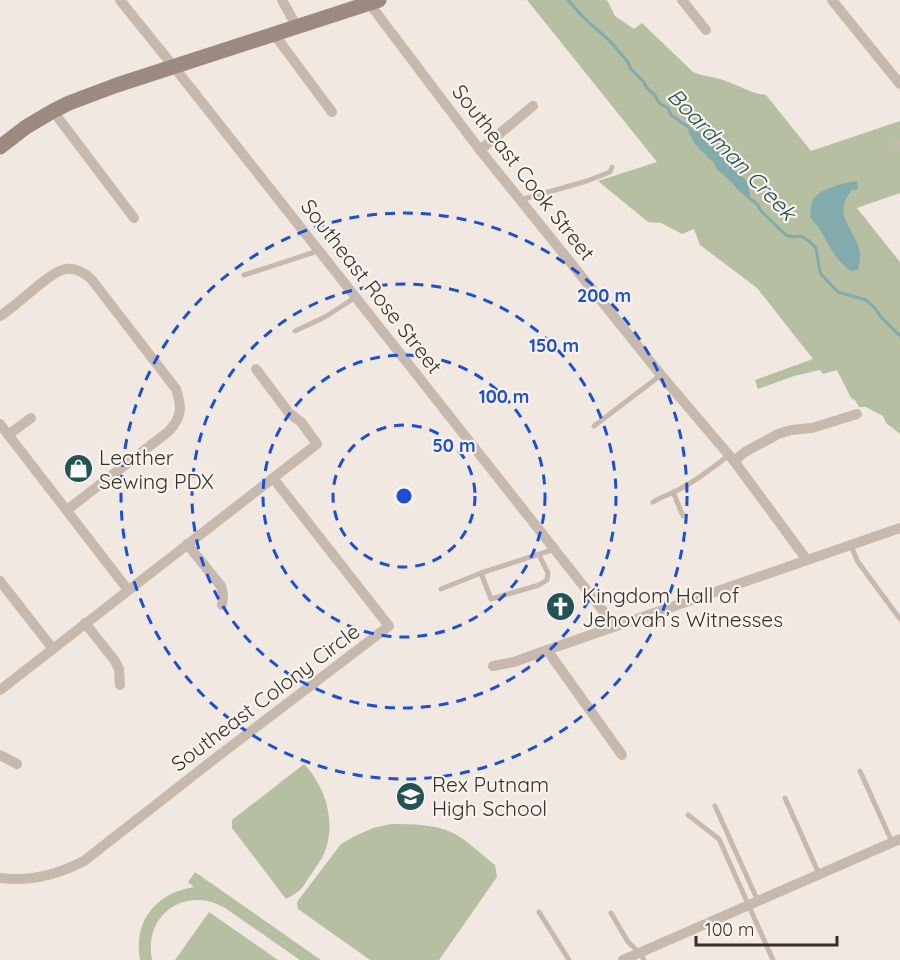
<svg xmlns="http://www.w3.org/2000/svg" width="900" height="960" viewBox="0 0 900 960" font-family="Quicksand,sans-serif">
<rect width="100%" height="100%" fill="#f1e9e1"/>
<g fill="#b6bfa2">
<path d="M527 0H607L615 16 634 29 642 23 693 72C702 76 707 76 716 78 734 82 747 93 766 95L811 151 900 121V193L857 208 900 262V434L886 423 883 416 866 407H859L855 400 851 398 837 370 823 374 820 370 794 376 758 389 755 380 813 359 757 288 700 245 694 229 682 234 661 223 648 222 598 181 657 162Z"/>
<path d="M304 764C327 788 338 827 322 858 319 863 315 868 312 873 308 878 305 885 301 889 297 893 291 896 286 899L232 828V820Z"/>
<path d="M391 824C412 824 434 824 453 833 466 839 483 856 495 865L497 877 439 960H370L298 909 297 902 341 844 355 836 373 828Z"/>
<path d="M195 872 321 960H300L225 908C185 885 143 915 152 960H140C133 921 156 893 194 887L188 882Z"/>
<path d="M209 912 278 960H175Z"/>
</g>
<g fill="#83abab">
<path d="M691 130C711 133 718 155 732 168 736 173 743 175 746 181 749 187 750 192 750 199 740 195 728 176 716 169L714 163 695 144 688 131Z"/>
<path d="M857 181 858 187 857 190H852C829 218 860 231 860 256 860 260 859 265 858 270L851 271C837 262 830 247 822 233 819 227 814 222 810 217 811 212 810 206 812 202 816 189 844 183 857 181Z"/>
</g>
<g fill="none" stroke-linecap="round" stroke-linejoin="round">
<g stroke="#83abab" stroke-width="3">
<path d="M568 0 583 17 610 41 627 61 631 69 643 81 647 88 655 95 659 103 668 108 671 115 688 127 693 132"/>
<path d="M747 196 757 204 761 211 786 235 793 237 801 236 809 241 816 248 820 273 838 292 866 300 875 308 881 317 900 336"/>
</g>
<g stroke="#c8b9ae" stroke-width="5">
<path d="M893 145 900 143"/>
<path d="M520 200 587 181 610 172 612 167"/>
<path d="M244 275 318 251"/>
<path d="M295 331 325 317 356 297"/>
<path d="M594 426 661 375"/>
<path d="M673 492 683 516"/>
<path d="M653 502C662 496 669 495 678 490 696 481 714 467 729 455"/>
<path d="M851 546 858 562 900 619"/>
<path d="M539 555 548 573 547 580 539 585 491 599 481 573 555 549"/>
<path d="M441 589 481 573"/>
<path d="M860 771 892 842"/>
<path d="M785 798 819 874"/>
<path d="M715 806 758 901"/>
<path d="M688 815 719 839 773 960"/>
<path d="M539 912 569 960"/>
<path d="M611 913 628 942 640 953 644 960"/>
</g>
<g stroke="#c8b9ae" stroke-width="10">
<path d="M120 0 174 67 615 626"/>
<path d="M282 0 297 27"/>
<path d="M682 0 706 30"/>
<path d="M832 0 900 84"/>
<path d="M369 3 480 150 661 375 734 461 807 560"/>
<path d="M274 34 332 112"/>
<path d="M53 111 134 218"/>
<path d="M480 150 533 106"/>
<path d="M0 316C17 306 50 271 66 269 76 268 85 273 92 280L176 389C182 407 182 417 169 431L67 510"/>
<path d="M0 424 128 590"/>
<path d="M8 435 31 418"/>
<path d="M734 461 745 452 778 434 791 430 812 428 857 414"/>
<path d="M187 544 221 586 223 594 222 605"/>
<path d="M0 581 53 649"/>
<path d="M85 623 115 661 119 669 120 685"/>
<path d="M547 650 622 755"/>
<path d="M493 666 514 662 547 650 900 528"/>
<path d="M0 690 317 444 301 422 289 413 256 369"/>
<path d="M0 755 17 764"/>
<path d="M0 878C30 882 57 875 84 861L213 760 389 626 273 478"/>
<path d="M623 960 900 839"/>
</g>
<path stroke="#9c897f" stroke-width="15" d="M0 147 26 127 53 111 69 103 117 85 379 0"/>
</g>
<g fill="none" stroke="#1d4ed8" stroke-width="3" stroke-dasharray="10 8">
<circle cx="404" cy="496" r="71"/>
<circle cx="404" cy="496" r="141"/>
<circle cx="404" cy="496" r="212"/>
<circle cx="404" cy="496" r="283"/>
</g>
<defs>
<symbol id="shop-disc" viewBox="-11 -11 22 22"><circle r="9.5" fill="#255355" stroke="#f9f3ed"/><path d="M-5-2.5h2.3a2.7 3.5 0 0 1 5.4 0H5L5.5 6h-11ZM-1.5-2.5h3a1.5 2.3 0 0 0-3 0Z" fill="#fff"/></symbol>
<symbol id="church-disc" viewBox="-11 -11 22 22"><circle r="9.5" fill="#255355" stroke="#f9f3ed"/><path d="M-1.2-6h2.4v3.5h3.3v2.4h-3.3V6h-2.4V-.1h-3.3v-2.4h3.3Z" fill="#fff"/></symbol>
<symbol id="school-disc" viewBox="-11 -11 22 22"><circle r="9.5" fill="#255355" stroke="#f9f3ed"/><path d="M0-5L7-2L0 1L-7-2ZM-4 1L0 2.5L4 1V4Q0 6-4 4Z" fill="#fff"/></symbol>
</defs>
<g fill-rule="evenodd">
<use href="#shop-disc" x="62" y="452" width="33" height="33"/>
<use href="#church-disc" x="544" y="590" width="33" height="33"/>
<use href="#school-disc" x="394" y="780" width="33" height="33"/>
</g>
<g text-anchor="middle" dominant-baseline="central" stroke-width="4.5" stroke-linejoin="round" paint-order="stroke">
<g font-size="21" fill="#382f2c" stroke="#f9f3ed">
<text transform="translate(524 172) rotate(52)">Southeast Cook Street</text>
<text transform="translate(372 286) rotate(52)">Southeast Rose Street</text>
<text transform="translate(265 697) rotate(-37)">Southeast Colony Circle</text>
</g>
<g font-size="21" fill="#382f2c" stroke="#f9f3ed" text-anchor="start">
<text x="99" y="457">Leather<tspan x="99" dy="24">Sewing PDX</tspan></text>
<text x="582" y="595">Kingdom Hall of<tspan x="582" dy="24">Jehovah’s Witnesses</tspan></text>
<text x="432" y="784">Rex Putnam<tspan x="432" dy="24">High School</tspan></text>
</g>
<g font-size="22" font-style="italic" fill="#255355" stroke="#f9f3ed">
<text transform="translate(732 154) rotate(46)">Boardman Creek</text>
</g>
</g>
<circle cx="404" cy="496" r="9" fill="#1d4ed8" stroke="#f9f3ed" stroke-width="3"/>
<g font-size="18" text-anchor="middle" font-weight="bold" fill="#1d4ed8" stroke="#f9f3ed" stroke-width="4.5" stroke-linejoin="round" paint-order="stroke">
<text x="604" y="302">200 m</text>
<text x="554" y="352">150 m</text>
<text x="504" y="403">100 m</text>
<text x="454" y="452">50 m</text>
</g>
<path d="M696 936v9h141v-9" fill="none" stroke="#382f2c" stroke-width="3"/>
<text x="705" y="936" font-size="18" fill="#382f2c" stroke="#f9f3ed" stroke-width="4.5" paint-order="stroke">100 m</text>
</svg>
